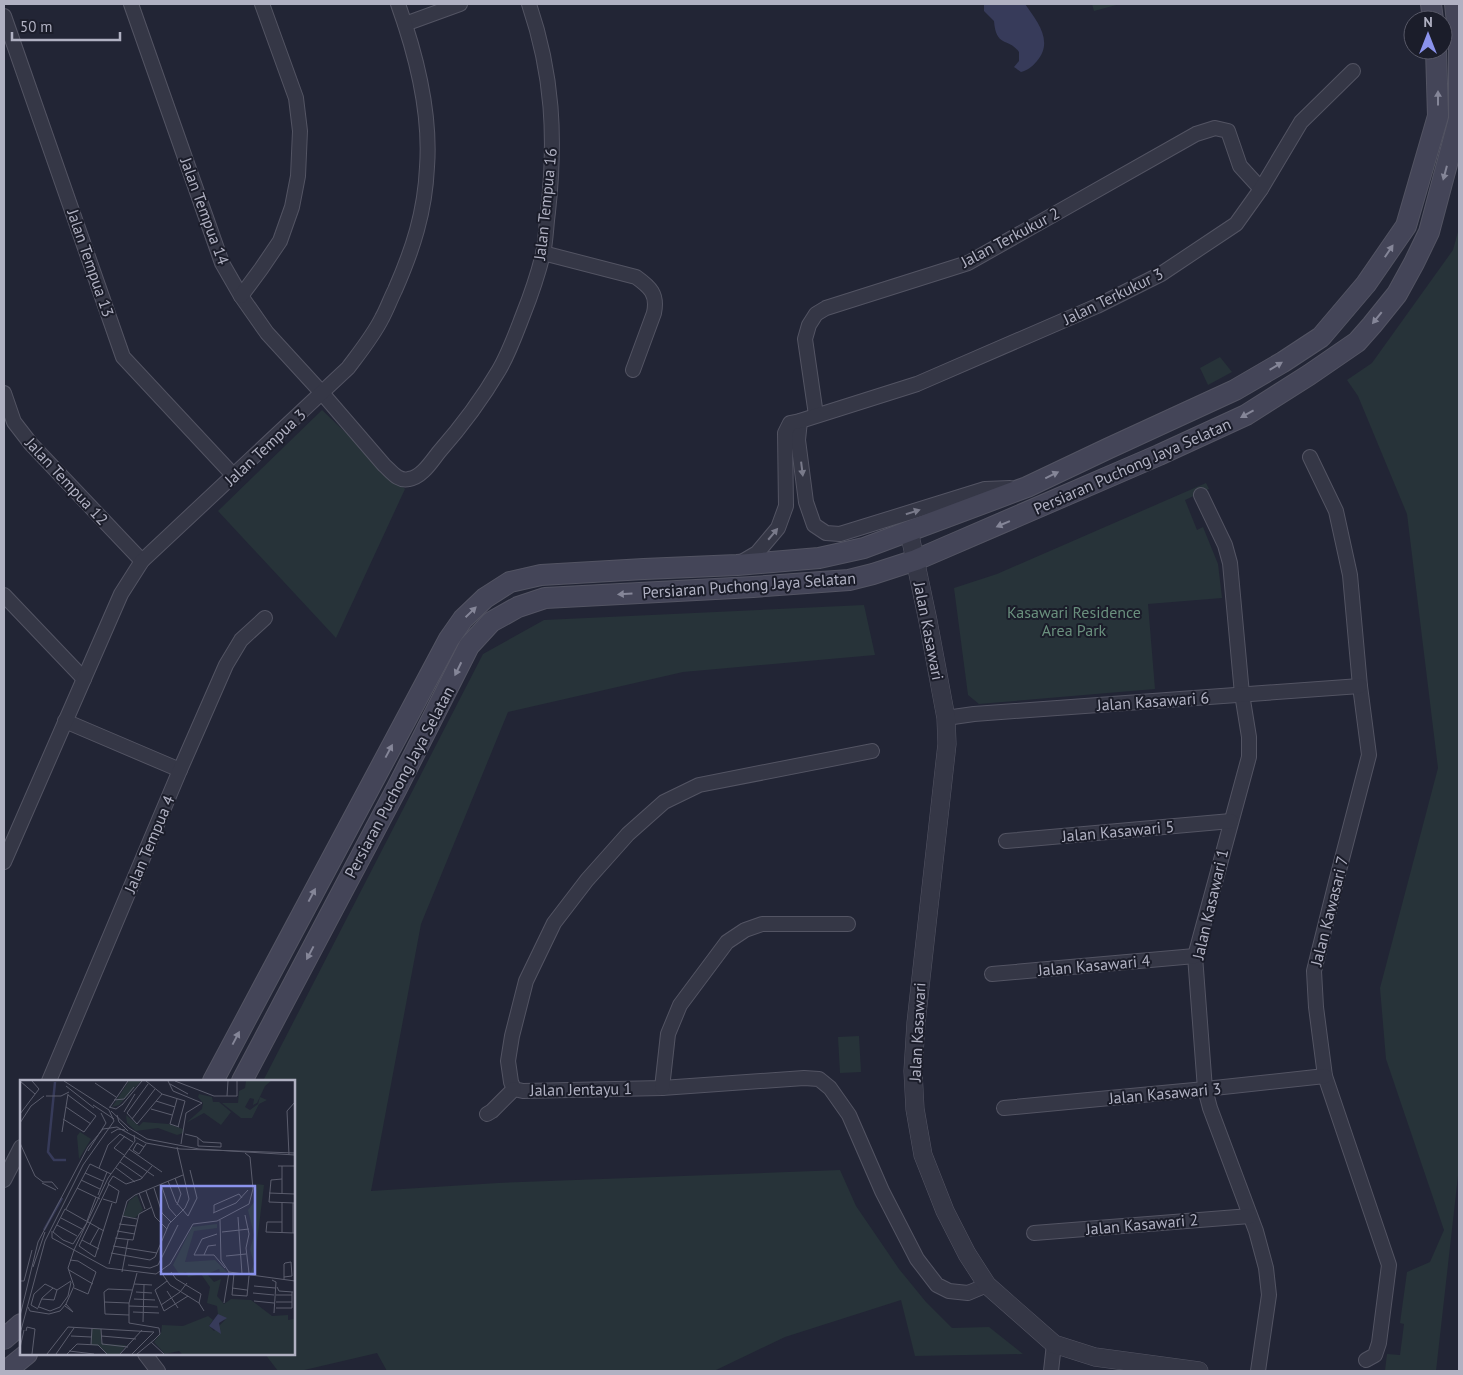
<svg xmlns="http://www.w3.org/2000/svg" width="1463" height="1375" viewBox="0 0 1463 1375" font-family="'PT Sans',sans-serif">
<rect width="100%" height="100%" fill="#222535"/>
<g fill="#273339">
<path d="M1092 4H1120L1094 11Z"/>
<path d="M1459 228V1167L1436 1371H1385L1387 1354 1400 1355 1404 1324 1400 1323 1407 1272 1430 1262 1444 1230 1386 1059 1380 988 1438 768 1407 514 1358 396 1347 380 1372 363 1453 250Z"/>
<path d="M1220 357 1232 372 1208 385 1200 368Z"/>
<path d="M322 410 405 489 336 638 218 511Z"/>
<path d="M1206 483 1209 489 1185 500 1197 530 1203 527 1218 564 1222 598 1148 604 1155 689 979 704 968 695 954 588 997 574Z"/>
<path d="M864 605 875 655 683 672 508 712 421 924 371 1191 498 1183 840 1170 856 1206 899 1269 926 1302 952 1328 989 1327 1023 1354 915 1356 901 1300 785 1337 714 1371H387L377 1353 300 1371H278L265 1354H294V1081H263L483 654 544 620Z"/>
<path d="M859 1036 861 1072 840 1073 838 1037Z"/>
</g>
<path fill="#373b5a" d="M984 4H1025C1037 21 1054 41 1037 61 1032 67 1028 70 1021 72L1014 67 1019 61V52C1008 37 996 48 994 21L984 11Z"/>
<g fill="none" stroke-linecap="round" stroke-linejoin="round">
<defs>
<g id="minor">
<path d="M131 4 222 263 241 296 267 333 322 393 384 465C391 471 398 482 409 479 422 477 431 462 439 452 461 427 482 399 499 370 509 353 516 333 523 315 531 295 538 274 543 254 546 240 546 226 548 212 556 138 553 75 529 4"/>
<path d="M4 16 123 357 234 476"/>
<path d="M405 24 460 4"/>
<path d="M543 253 636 277C650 287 658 294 654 313L633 370"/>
<path d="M241 296 261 269 280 241 292 207 298 176 300 131 296 98 262 4"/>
<path d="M4 393 14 422 31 444 142 561"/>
<path d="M816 415 805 339 809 325 816 314 826 308 968 263 1196 134 1215 128 1228 131 1240 166 1261 189"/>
<path d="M800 421 798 440 806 502 814 525 826 533 840 534 985 489 1010 488"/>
<path d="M1310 457 1336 511 1350 575 1360 686 1369 755 1336 882 1314 971 1316 1007 1325 1076 1389 1265 1379 1343 1375 1355 1366 1360"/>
<path d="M1201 495 1225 545 1230 563 1242 694 1249 737V757L1195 956 1205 1089 1210 1108 1256 1231 1266 1268 1269 1295 1258 1371"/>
<path d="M740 563 757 553 778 528 786 506 785 433 790 423 800 421 917 384 1097 306 1161 274 1236 224 1261 189 1301 122 1353 71"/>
<path d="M4 595 84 679"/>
<path d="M946 718 974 714 1360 686"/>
<path d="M65 721 180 770"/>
<path d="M872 751 699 785 664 802 628 834 587 880 554 923 526 981 512 1036 508 1061 511 1082 514 1089 523 1091 662 1088 804 1078 819 1079 830 1088 849 1115 882 1191 917 1259 937 1285 949 1291 968 1293 987 1285"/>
<path d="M1006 841 1231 821"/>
<path d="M4 862 121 594 142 561 348 368C360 352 373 336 382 318 387 309 390 300 395 290 413 249 425 212 427 167 431 113 416 54 398 4"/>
<path d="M992 974 1195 956"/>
<path d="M49 1081 180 770 226 665 241 640 265 618"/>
<path d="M662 1088 668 1034 680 1005 727 942 745 930 762 924H848"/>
<path d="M1004 1108 1205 1089 1325 1076"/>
<path d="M487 1114 492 1111 514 1089"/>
<path d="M4 1180 21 1147"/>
<path d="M1034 1233 1250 1216"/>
<path d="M145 1354 158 1371"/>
<path d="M1051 1371 1054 1344"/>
</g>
<path id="tertiary" d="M909 531 928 621 946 718 947 744 916 1023 913 1071 915 1109 923 1155 945 1211 967 1254 987 1285 1054 1344 1095 1357 1199 1371"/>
<g id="secondary">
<path d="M1431 4 1433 20"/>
<path d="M213 1081 449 639 463 619 485 598 510 582 541 575 644 569 737 565 819 558 864 548 1027 487 1107 449 1235 390 1283 362 1321 337 1366 284 1406 226 1438 116 1436 50"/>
<path d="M242 1081 397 788 469 646 491 622 518 607 545 598 753 587 849 580 873 574 916 560 1159 455 1246 415 1309 375 1357 342 1372 325 1397 294 1414 263 1429 232 1459 119V41L1455 4"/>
<path d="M4 1339 21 1324"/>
<path d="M6 1371 27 1354"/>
</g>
</defs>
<use href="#minor" stroke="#535463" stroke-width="16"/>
<use href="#tertiary" stroke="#535463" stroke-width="19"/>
<use href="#secondary" stroke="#535463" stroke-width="22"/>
<use href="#minor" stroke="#353746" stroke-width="14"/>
<use href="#tertiary" stroke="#353746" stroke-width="18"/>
<use href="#secondary" stroke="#444558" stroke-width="20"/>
</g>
<defs><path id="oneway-solid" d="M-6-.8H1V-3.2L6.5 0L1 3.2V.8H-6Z" transform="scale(1.25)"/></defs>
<g fill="#858698">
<use href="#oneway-solid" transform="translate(1438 98) rotate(-90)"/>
<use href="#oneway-solid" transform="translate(1445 173) rotate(105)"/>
<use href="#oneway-solid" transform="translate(1389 251) rotate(-56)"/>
<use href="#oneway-solid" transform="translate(1377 318) rotate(129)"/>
<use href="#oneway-solid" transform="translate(1276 366) rotate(-31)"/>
<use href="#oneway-solid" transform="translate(1247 414) rotate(151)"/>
<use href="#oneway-solid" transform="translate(1052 475) rotate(-26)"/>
<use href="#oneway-solid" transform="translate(1003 524) rotate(157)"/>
<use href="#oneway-solid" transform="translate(625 594) rotate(177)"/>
<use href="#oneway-solid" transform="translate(471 612) rotate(-44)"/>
<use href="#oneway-solid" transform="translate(458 669) rotate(116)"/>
<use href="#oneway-solid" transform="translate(389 751) rotate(-62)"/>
<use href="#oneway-solid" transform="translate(312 895) rotate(-62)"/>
<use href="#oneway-solid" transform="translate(310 953) rotate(118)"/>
<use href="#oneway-solid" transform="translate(236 1038) rotate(-62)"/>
</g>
<g fill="#797a8a">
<use href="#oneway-solid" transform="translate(802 469) rotate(83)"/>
<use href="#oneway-solid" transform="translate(913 512) rotate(-17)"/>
<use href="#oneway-solid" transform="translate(773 534) rotate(-50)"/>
</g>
<g text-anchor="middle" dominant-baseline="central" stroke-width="4" stroke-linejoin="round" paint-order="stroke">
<g font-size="16" fill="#b0b1c2" stroke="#1b1d2a">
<text transform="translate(545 204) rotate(-84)">Jalan Tempua 16</text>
<text transform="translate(205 211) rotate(70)">Jalan Tempua 14</text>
<text transform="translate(1010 237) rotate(-28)">Jalan Terkukur 2</text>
<text transform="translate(91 263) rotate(71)">Jalan Tempua 13</text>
<text transform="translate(1113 296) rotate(-26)">Jalan Terkukur 3</text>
<text transform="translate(265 447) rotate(-43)">Jalan Tempua 3</text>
<text transform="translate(1132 466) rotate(-24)">Persiaran Puchong Jaya Selatan</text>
<text transform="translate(67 481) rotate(47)">Jalan Tempua 12</text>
<text transform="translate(749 585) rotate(-4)">Persiaran Puchong Jaya Selatan</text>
<text transform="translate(929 631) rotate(79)">Jalan Kasawari</text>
<text transform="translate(1153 701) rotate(-4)">Jalan Kasawari 6</text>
<text transform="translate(399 782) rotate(-62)">Persiaran Puchong Jaya Selatan</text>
<text transform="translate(1118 831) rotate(-5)">Jalan Kasawari 5</text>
<text transform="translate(149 844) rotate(-67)">Jalan Tempua 4</text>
<text transform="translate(1210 904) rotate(-77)">Jalan Kasawari 1</text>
<text transform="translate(1329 911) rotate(-76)">Jalan Kawasari 7</text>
<text transform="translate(1094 965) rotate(-5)">Jalan Kasawari 4</text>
<text transform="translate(917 1032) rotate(-87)">Jalan Kasawari</text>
<text transform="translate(581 1089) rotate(-1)">Jalan Jentayu 1</text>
<text transform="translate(1165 1093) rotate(-5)">Jalan Kasawari 3</text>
<text transform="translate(1142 1224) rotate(-5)">Jalan Kasawari 2</text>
</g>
<g font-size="16" fill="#6a907e" stroke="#1b1d2a">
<text x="1074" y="612">Kasawari Residence<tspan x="1074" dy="18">Area Park</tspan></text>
</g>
</g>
<g transform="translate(20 1080)">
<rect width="275" height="275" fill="#222535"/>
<path d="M109 1H121L99 25 92 27ZM226 1H251L245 6 237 23 233 25 234 19 230 18 225 27 230 30 238 24 240 17 247 20 239 24 232 38H221L202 23H218L219 11 225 8ZM179 14 192 17 193 22H199L211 32 201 45 184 33 166 43 182 29 183 23 178 17ZM106 35 119 46 123 42 149 44 163 49V53L157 55 138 48 116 51 107 43ZM60 52 71 59 59 79 57 56ZM237 104 244 105 233 194H230L234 184 230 169 234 155 228 130 234 122ZM117 115 123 130 115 138 103 136 109 121ZM197 144V148L174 151 165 182 195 180 207 192H200L199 189 187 194 194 202 201 199 197 216 204 224 211 219 231 220 252 236 268 235V240L274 239 275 274H162L159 271 145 274 134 262 141 253 142 245 163 246 188 236 193 240 189 246 194 251 205 240 198 234 197 226 187 223 190 207 181 194 168 197 166 192 159 194 153 185 172 147ZM72 248 81 249V261L84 264 106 265 100 274H87L79 266 71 265Z" fill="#273339"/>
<path d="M198 234 207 238 199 243 201 254 189 246Z" fill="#373b5a"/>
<path fill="none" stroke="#373b5a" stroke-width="2.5" d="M35 2 28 72 34 80H46M24 150 42 118"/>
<path fill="none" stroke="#5b5d6d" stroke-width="1" d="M0 1 15 14M126 1 142 14 165 21 158 47M148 1 153 11 182 23 166 33 161 64M155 1 194 16H217V1M75 3 96 17M128 4 107 33 117 44 142 14M150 4 168 14M46 6 74 28M26 16H41L49 12M207 16 208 1M157 19 150 44 159 47M94 20 104 19 114 7M136 21 155 27M73 25 94 39M102 25 122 1M46 27 71 44M89 27 96 29 103 24M90 27 108 1M131 29 152 35M91 31 109 48 127 59 179 69 275 75M104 32 115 14M0 34 19 9 12 1M97 35 99 42 108 51M43 39 64 52 76 36 48 15M112 39 135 9M0 43 11 26 24 16M42 52 48 14M91 53 98 49 105 50M165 54 177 57 183 62 201 63V67L178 66V58M0 63 15 96 23 102H32L38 109M124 67 117 63 113 70 119 74 126 64M109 69 142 92M68 71 86 43 81 33M104 75 94 68 105 56M269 75 267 31 275 22M104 76 134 96M100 82 123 98M258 86H275M262 86V114M79 88 88 65 100 54 113 62M96 88 115 102M65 93 83 101M155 98 161 114 157 125M262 99 251 100 249 122 275 123M61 100 80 109M148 101 156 122 168 136 177 118 170 90M22 103 36 110M88 104 93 96 106 104 121 99 132 86M89 104 59 166 75 177 92 123M141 104 149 128 156 136M57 108 80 119M134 108 142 133 151 142M126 111 135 137 147 149M119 113 125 129M249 113 275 114M78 115 87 92M83 119 96 123 99 111 88 104M262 123V153M45 129 33 152 43 160 53 164 68 141M45 129 84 151M46 129 70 84 91 94M194 132V125L219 114 222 118M193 133 216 123 228 110M225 135 229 154 226 168 229 193M102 136 117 139M218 137 222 194M41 138 62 149M200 140 201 180 209 192 275 201M67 141 76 117M262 142H247L246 152 275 153M99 144 116 146M37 145 57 156M32 151V158L87 188 136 194 150 184 173 144 197 141 229 124 233 109 230 77 225 73M97 151 115 154M202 152 229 149M273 153V123M197 154 182 159 174 175H194L205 188M95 158 113 160 119 134 132 127M62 160 79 169M70 164 79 148M93 166 137 173M275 170V215M91 173 130 180 135 177 149 144 165 128 169 119 157 67M184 175 188 166 196 165M206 176 226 174M50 180 58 181 76 192 68 214 54 208M89 184 107 121 115 115 163 95M108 185 130 188 138 185 158 145M13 187 25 152M49 190 73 204M102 192 108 160M141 192 150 205 179 223 184 231M151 192 156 199 181 214 179 223M117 193 109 223V243L139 248 140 254 134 260M214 193 212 215 227 216 229 196M264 199V184L265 183 271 182 272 196 264 197M252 200 256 202 254 233M0 201H4L12 170M147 201 135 210 144 231 168 216M114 204 132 205M234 206 255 208M257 207 259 211 273 212M212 208 227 210M37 210 51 201M147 211 158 228M116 212 132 213M233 213 254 215M256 215H272M22 219 34 220 37 210M114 219 135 220M234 221 254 223M84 222 109 223M256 222H272M204 223 209 192M141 225 160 212 167 203M45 226 53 232 46 224M109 226 138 227M8 227 10 231 29 234 40 231 46 224 54 206 48 188 54 170 88 98 115 61 114 55M19 227 30 231 40 227 48 216 51 202M18 228 22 218 33 208M256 228H272V212M18 229 11 225 14 214 25 204 37 210M113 232 139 233M109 235 85 234 84 212 88 209 112 210M0 236 18 162 68 67 83 49 97 47 126 63 160 69 275 73M123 242 124 205M81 249 82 264 108 267M6 251 7 247 15 249 12 274M0 254 25 161 63 85 94 41 89 30 44 1M51 256 71 257M81 256 116 259M131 262 144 274M71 265 72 248M0 268 4 250M49 271 74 274M27 274 48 247 134 252 112 274M36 274 54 248M47 274 57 264 78 265 87 274M100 274 122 250M117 274 134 260"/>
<path fill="#8b93ec" fill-opacity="0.15" stroke="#8b93ec" stroke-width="2.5" d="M141 106H235V194H141Z"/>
<rect width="275" height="275" fill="none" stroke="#b0b1c2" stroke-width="2.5"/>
</g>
<rect width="1463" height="1375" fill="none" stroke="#b0b1c2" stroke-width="10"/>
<g transform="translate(1428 35)"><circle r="24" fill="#1b1d2a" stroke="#575867"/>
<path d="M0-4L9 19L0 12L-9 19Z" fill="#8b93ec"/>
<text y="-8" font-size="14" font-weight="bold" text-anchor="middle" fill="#b0b1c2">N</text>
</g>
<path d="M12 32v8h108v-8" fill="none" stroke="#b0b1c2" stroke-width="2.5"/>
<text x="20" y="32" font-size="15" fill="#b0b1c2" stroke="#1b1d2a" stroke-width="4" paint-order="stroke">50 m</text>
</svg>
